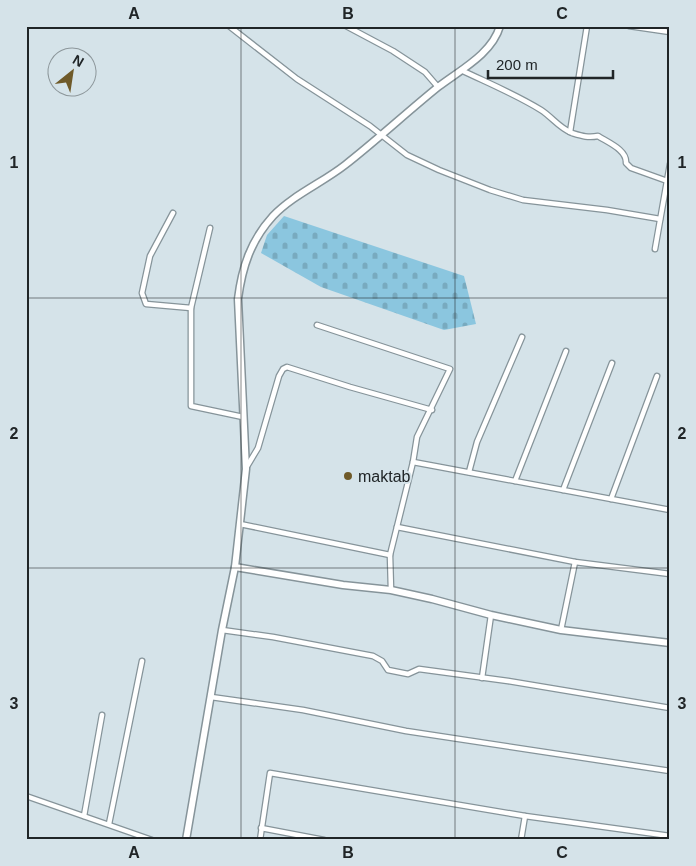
<svg xmlns="http://www.w3.org/2000/svg" width="696" height="866" viewBox="0 0 696 866" font-family="Arial,sans-serif">
<defs>
<pattern id="cemetery-stones" width="16" height="16" patternUnits="userSpaceOnUse" patternTransform="scale(1.25)"><rect width="16" height="16" fill="#8bc6df"/><path d="M2 7V4a2 2 0 0 1 4 0v3zM10 15v-3a2 2 0 0 1 4 0v3z" fill="#78aabf"/></pattern>
</defs>
<rect width="100%" height="100%" fill="#d5e3e9"/>
<path fill="url(#cemetery-stones)" d="M284 216 464 276 476 324 444 330 321 287 261 253 267 235Z"/>
<g fill="none" stroke-linecap="round" stroke-linejoin="round">
<defs>
<g id="street">
<path d="M229 26 297 79 370 126 407 155 439 170 490 190 523 200 607 210 660 219"/>
<path d="M346 26 393 51 425 72 438 87"/>
<path d="M629 26 670 32"/>
<path d="M461 70C488 83 515 94 541 110 552 117 559 128 572 133 582 136 588 138 598 136 609 143 627 150 626 163L631 168 670 182"/>
<path d="M570 132 587 26"/>
<path d="M173 213 150 256 142 293 146 304 191 308"/>
<path d="M210 228 191 308V406L243 417"/>
<path d="M655 249 670 164"/>
<path d="M317 325 450 369 417 437 413 462 390 555 391 590"/>
<path d="M413 462 670 510"/>
<path d="M246 468 258 448 279 376 283 369 287 367 350 387 432 410"/>
<path d="M469 472 477 442 522 337"/>
<path d="M515 481 566 351"/>
<path d="M563 490 612 363"/>
<path d="M611 499 657 376"/>
<path d="M240 524 390 555"/>
<path d="M397 527 575 562 670 574"/>
<path d="M222 630 273 637 373 656 382 661 388 670 408 674 419 669 508 681 670 708"/>
<path d="M561 630 575 562"/>
<path d="M482 678 491 615"/>
<path d="M211 697 303 710 406 731 670 771"/>
<path d="M26 796 152 840"/>
<path d="M84 816 102 715"/>
<path d="M109 824 142 661"/>
<path d="M261 828 324 840"/>
<path d="M260 840 270 773 525 816 670 836"/>
<path d="M521 840 525 816"/>
</g>
<g id="secondary">
<path d="M235 567 343 585 391 590 432 599 491 615 561 630 670 643"/>
<path d="M186 840 222 630 235 567 246 469 238 299C242 267 251 240 273 216 293 195 322 183 345 165 377 140 407 112 438 87 460 70 492 54 500 26"/>
</g>
</defs>
<use href="#street" stroke="#86949a" stroke-width="7"/>
<use href="#secondary" stroke="#86949a" stroke-width="9"/>
<use href="#street" stroke="#fff" stroke-width="4.5"/>
<use href="#secondary" stroke="#fff" stroke-width="6"/>
</g>
<path fill="none" stroke="#202527" stroke-width="1" stroke-opacity="0.55" d="M241 26V840M455 26V840M26 298H670M26 568H670"/>
<circle fill="#6f5a29" stroke="#d5e3e9" stroke-width="2" cx="348" cy="476" r="5"/>
<g text-anchor="middle" dominant-baseline="central" stroke-width="4" stroke-linejoin="round" paint-order="stroke">
<g font-size="16" fill="#202527" stroke="#d5e3e9" text-anchor="start">
<text x="358" y="476">maktab</text>
</g>
</g>
<rect width="696" height="866" fill="none" stroke="#d5e3e9" stroke-width="55"/>
<g transform="translate(72 72) rotate(30)"><circle r="24" fill="#d5e3e9" stroke="#8d979b"/>
<path d="M0-4L9 19L0 12L-9 19Z" fill="#6f5a29"/>
<text y="-8" font-size="14" font-weight="bold" text-anchor="middle" fill="#202527">N</text>
</g>
<path d="M488 70v8h125v-8" fill="none" stroke="#202527" stroke-width="2.5"/>
<text x="496" y="70" font-size="15" fill="#202527" stroke="#d5e3e9" stroke-width="4" paint-order="stroke">200 m</text>
<rect x="28" y="28" width="640" height="810" fill="none" stroke="#202527" stroke-width="2"/>
<g font-size="16" text-anchor="middle" font-weight="bold" fill="#202527">
<text x="134" y="19">A</text>
<text x="348" y="19">B</text>
<text x="562" y="19">C</text>
<text x="14" y="168">1</text>
<text x="682" y="168">1</text>
<text x="14" y="439">2</text>
<text x="682" y="439">2</text>
<text x="14" y="709">3</text>
<text x="682" y="709">3</text>
<text x="134" y="858">A</text>
<text x="348" y="858">B</text>
<text x="562" y="858">C</text>
</g>
</svg>
